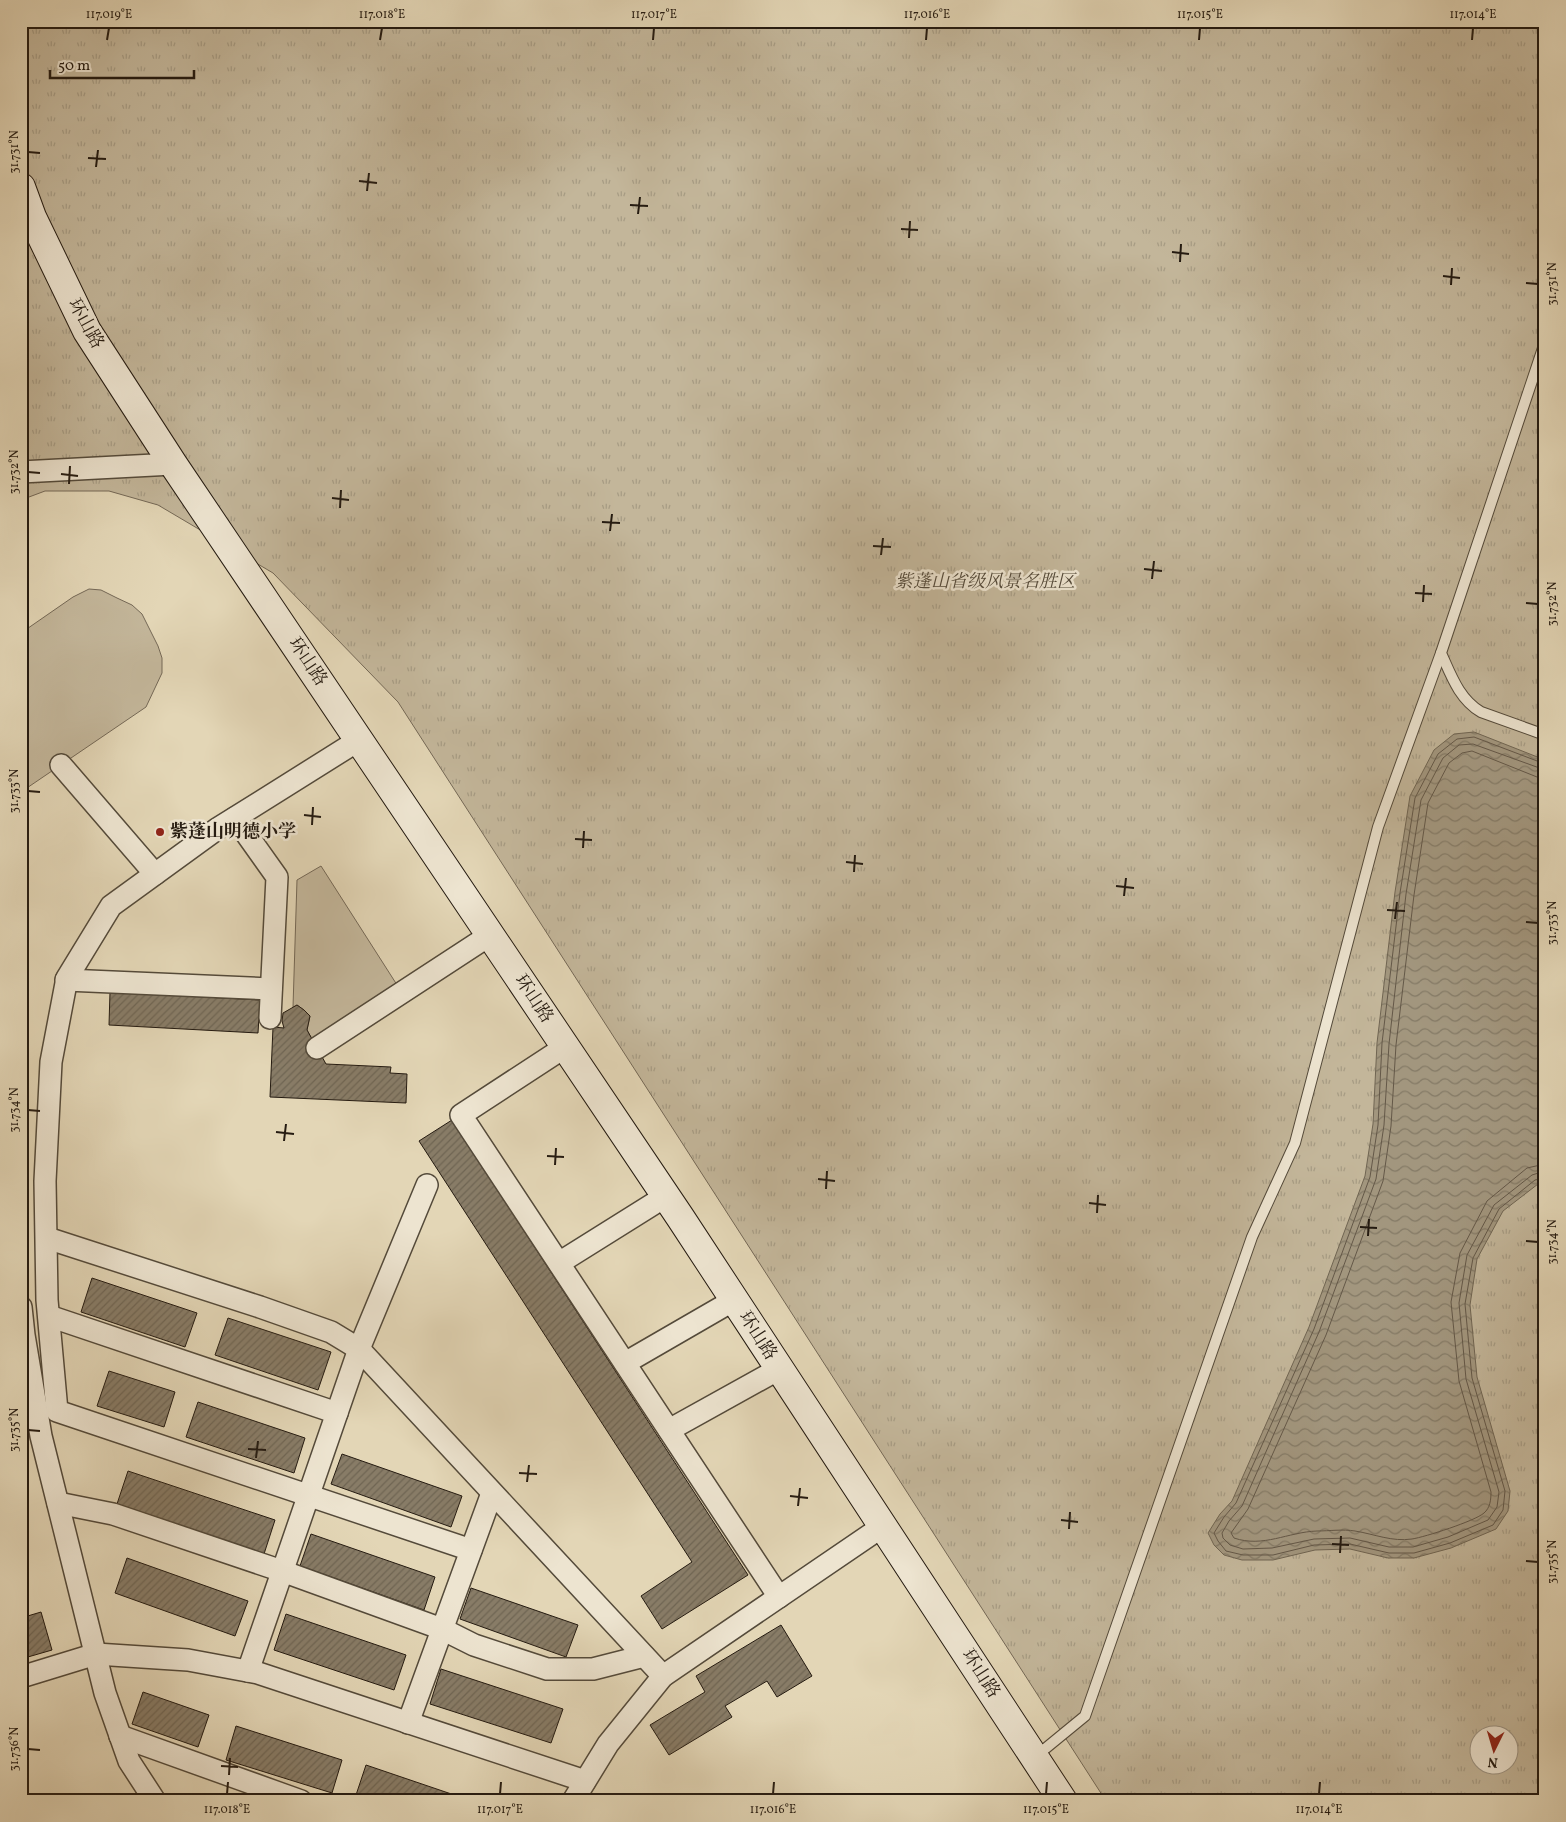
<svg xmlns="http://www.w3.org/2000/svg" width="1566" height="1822" viewBox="0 0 1566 1822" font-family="Vollkorn,'Noto Serif SC',serif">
<defs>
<pattern id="park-tufts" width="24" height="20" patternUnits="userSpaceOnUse" patternTransform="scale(1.25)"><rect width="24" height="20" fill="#c3b69a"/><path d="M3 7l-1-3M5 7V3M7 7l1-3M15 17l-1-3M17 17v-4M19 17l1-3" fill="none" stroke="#a79c84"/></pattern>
<pattern id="water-waves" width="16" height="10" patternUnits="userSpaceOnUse" patternTransform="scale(1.25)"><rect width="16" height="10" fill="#a2967e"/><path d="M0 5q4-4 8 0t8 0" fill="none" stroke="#847a66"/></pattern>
<pattern id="building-hatch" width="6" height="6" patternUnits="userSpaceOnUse" patternTransform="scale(1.25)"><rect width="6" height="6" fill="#887c67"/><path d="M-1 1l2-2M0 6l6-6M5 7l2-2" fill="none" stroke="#6f6553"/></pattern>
</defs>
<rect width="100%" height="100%" fill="#e3d6b6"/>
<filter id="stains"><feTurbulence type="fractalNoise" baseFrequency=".004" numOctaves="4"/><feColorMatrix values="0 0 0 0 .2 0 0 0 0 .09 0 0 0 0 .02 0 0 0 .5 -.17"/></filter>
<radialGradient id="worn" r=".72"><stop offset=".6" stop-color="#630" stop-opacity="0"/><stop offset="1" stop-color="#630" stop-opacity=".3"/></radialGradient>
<g fill="#c3b69a" stroke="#746856">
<path d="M89 589 101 590 117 598 132 605 142 614 158 646 162 658V673L146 707 21 792V633L73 597Z"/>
<path d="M321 866 399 988 312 1039 307 1030 310 1016 304 1010 297 1005 293 1007 297 880Z"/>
</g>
<path fill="url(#park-tufts)" stroke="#746856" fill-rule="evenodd" d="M21 21H1545V1801H1106L398 702 273 573 158 505 109 491H45L21 500ZM1478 1734H1508V1764H1478Z"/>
<path fill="url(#water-waves)" stroke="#706552" d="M1474 732 1545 760V1182L1538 1184 1503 1211 1477 1259 1470 1305 1477 1377 1510 1491 1508 1511 1496 1529 1451 1548 1414 1558H1388L1350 1549 1315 1550 1273 1560H1242L1224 1555 1214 1545 1208 1533 1220 1514 1232 1501 1309 1327 1365 1176 1373 1124 1377 1043 1395 892 1410 796 1434 750 1454 734Z"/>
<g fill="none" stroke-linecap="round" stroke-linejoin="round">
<g stroke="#645848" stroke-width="1">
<path d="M1545 764 1474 737 1457 739 1438 754 1415 798 1400 893 1382 1043 1378 1125 1370 1177 1314 1329 1236 1503 1224 1517 1214 1533 1218 1541 1226 1551 1243 1555H1273L1314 1545 1350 1544 1389 1553H1414L1450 1543 1493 1525 1503 1510 1505 1491 1472 1378 1465 1304 1473 1258 1499 1209 1535 1180 1545 1178"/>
<path d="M1545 770 1473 744 1459 745 1443 758 1421 800 1406 894 1389 1044 1384 1125 1376 1179 1319 1332 1242 1506 1229 1521 1222 1533 1223 1538 1230 1545 1243 1549 1272 1548 1314 1539 1350 1538 1389 1547H1413L1448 1537 1488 1520 1497 1507 1499 1492 1466 1379 1459 1303 1467 1255 1494 1205 1532 1175 1545 1171"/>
<path d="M1545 778 1537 777 1472 751 1462 753 1449 763 1428 803 1414 895 1396 1045 1391 1126 1383 1181 1326 1335 1248 1509 1231 1533 1234 1538C1263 1548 1288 1532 1317 1531 1329 1531 1343 1529 1355 1531 1374 1534 1392 1542 1412 1539 1425 1537 1475 1521 1484 1513 1490 1508 1491 1500 1491 1492L1459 1381 1451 1302 1460 1253 1487 1201 1527 1168 1545 1164"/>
</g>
</g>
<g fill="url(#building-hatch)" stroke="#251b11">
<path d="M110 992 260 1000 258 1033 109 1025Z"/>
<path d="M297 1005 304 1010 310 1016 307 1030 326 1064 391 1067 390 1073 407 1074 406 1103 270 1097 273 1027 284 1028 282 1021 283 1013Z"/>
<path d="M452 1120 748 1575 662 1629 641 1596 692 1562 419 1141Z"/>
<path d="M92 1278 197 1313 185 1347 81 1312Z"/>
<path d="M228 1318 331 1352 318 1390 215 1355Z"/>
<path d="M109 1371 175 1392 164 1427 97 1406Z"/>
<path d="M198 1402 305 1438 294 1473 186 1437Z"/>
<path d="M342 1454 462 1496 451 1527 331 1484Z"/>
<path d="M128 1471 275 1520 264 1554 117 1504Z"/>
<path d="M311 1534 435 1577 424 1610 300 1566Z"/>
<path d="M127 1558 248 1601 235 1636 115 1593Z"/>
<path d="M471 1588 578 1625 566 1657 460 1619Z"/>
<path d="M41 1612 52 1650 21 1659V1618Z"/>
<path d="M286 1614 406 1655 394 1690 274 1650Z"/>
<path d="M781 1625 812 1676 777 1697 767 1681 725 1706 732 1717 669 1755 650 1725 705 1692 696 1676Z"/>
<path d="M441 1669 563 1709 551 1743 430 1704Z"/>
<path d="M143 1692 209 1715 198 1747 132 1724Z"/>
<path d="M236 1726 342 1760 332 1793 226 1760Z"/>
<path d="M366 1765 472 1801H354Z"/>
</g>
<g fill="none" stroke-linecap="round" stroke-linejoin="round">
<defs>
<g id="lane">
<path d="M1545 342 1441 653C1451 675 1459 699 1481 712L1545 735"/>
<path d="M1035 1757 1085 1716 1252 1237 1295 1143 1378 827 1441 653"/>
</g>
<g id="street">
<path d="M21 472 173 464"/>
<path d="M359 740 217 829 111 906 67 978 51 1062 45 1181 47 1300 57 1411 471 1550"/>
<path d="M61 765 155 874"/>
<path d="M235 818 277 877 270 1018"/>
<path d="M66 980 271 989"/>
<path d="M565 1047 461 1115 779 1597"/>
<path d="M317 1048 490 935"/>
<path d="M47 1238 260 1307 331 1332 359 1349 663 1676"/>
<path d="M559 1263 666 1196"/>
<path d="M21 1307 24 1335 41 1436 105 1693 129 1761 155 1801"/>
<path d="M49 1316 337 1413"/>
<path d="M625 1363 734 1300"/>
<path d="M669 1430 779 1369"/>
<path d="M58 1503 113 1514 282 1571 442 1629 474 1645 547 1669H593L644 1656"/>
<path d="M248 1671 359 1349 427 1185"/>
<path d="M21 1677 96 1654 188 1660 258 1673 585 1781"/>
<path d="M408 1723 492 1493"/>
<path d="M120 1736 301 1801"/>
<path d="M573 1801 608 1744 663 1676 883 1526"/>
</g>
<path id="secondary" d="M21 187 32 217 87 331 173 464 680 1217 1063 1801"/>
</defs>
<use href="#lane" stroke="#544a3a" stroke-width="12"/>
<use href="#street" stroke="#544a3a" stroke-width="24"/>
<use href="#secondary" stroke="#251b11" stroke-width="30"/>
<use href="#lane" stroke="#ede4d0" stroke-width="10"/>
<use href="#street" stroke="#ede4d0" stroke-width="21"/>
<use href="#secondary" stroke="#ede4d0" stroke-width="28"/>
</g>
<path fill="none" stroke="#251b11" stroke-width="2" d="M107 40 109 28M380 40 382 28M653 40 654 28M926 40 927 28M1199 40 1200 28M1472 40 1473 28M28 152 40 153M88 158 106 159M96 167 98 150M359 181 377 183M367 191 369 173M630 205 648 206M638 214 640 197M901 229 918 230M909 238 910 221M1172 252 1189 254M1180 262 1181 244M1443 276 1460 278M1526 283 1538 284M1451 285 1452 268M28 472 40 473M61 474 78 476M69 484 70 466M332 498 349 500M340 508 341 490M602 522 620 523M610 531 612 514M873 546 891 547M881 555 883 538M1144 569 1162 571M1152 579 1154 561M1415 593 1432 594M1423 602 1424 585M1526 603 1538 604M28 791 40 792M304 815 321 817M312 825 313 807M575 839 592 840M583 848 584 831M846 862 863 864M854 872 855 855M1116 886 1134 888M1124 896 1126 878M1387 910 1405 911M1395 919 1397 902M1526 922 1538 923M28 1110 40 1111M276 1132 294 1134M284 1141 286 1124M547 1156 564 1157M555 1165 556 1148M818 1179 835 1181M826 1189 827 1171M1089 1203 1106 1205M1097 1213 1098 1195M1360 1227 1377 1228M1368 1236 1369 1219M1526 1241 1538 1242M28 1430 40 1431M248 1449 266 1450M256 1458 258 1441M519 1473 537 1474M527 1482 529 1465M790 1496 808 1498M798 1506 800 1488M1061 1520 1078 1522M1069 1529 1070 1512M1332 1544 1349 1545M1340 1553 1341 1536M1526 1561 1538 1562M28 1749 40 1750M221 1766 238 1767M229 1775 230 1758M227 1794 228 1782M500 1794 501 1782M773 1794 774 1782M1046 1794 1047 1782M1319 1794 1320 1782"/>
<circle fill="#8f2418" stroke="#ede4d0" stroke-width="2" cx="160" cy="832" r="5"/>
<g text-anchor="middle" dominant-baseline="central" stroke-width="5" stroke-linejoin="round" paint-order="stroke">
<g font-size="18" fill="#251b11" stroke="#ede4d0">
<text transform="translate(85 324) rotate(61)">环山路</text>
<text transform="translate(307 662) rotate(56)">环山路</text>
<text transform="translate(533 999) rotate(56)">环山路</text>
<text transform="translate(757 1336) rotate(57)">环山路</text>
<text transform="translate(980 1674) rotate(57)">环山路</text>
</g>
<g font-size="18" font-style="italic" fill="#544a3a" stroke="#ede4d0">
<text x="985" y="582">紫蓬山省级风景名胜区</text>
</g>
<g font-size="18" font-weight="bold" fill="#251b11" stroke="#ede4d0" text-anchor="start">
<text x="170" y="832">紫蓬山明德小学</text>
</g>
</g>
<rect width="1566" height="1822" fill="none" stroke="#e3d6b6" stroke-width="55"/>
<g transform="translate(1494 1750) rotate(185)"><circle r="24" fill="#ede4d0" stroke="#9d9484"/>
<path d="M0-4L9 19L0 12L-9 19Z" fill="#8f2418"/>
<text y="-8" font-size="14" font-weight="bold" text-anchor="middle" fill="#251b11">N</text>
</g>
<path d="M50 70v8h144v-8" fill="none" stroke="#251b11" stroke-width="2.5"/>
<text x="58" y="70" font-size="15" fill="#251b11" stroke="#ede4d0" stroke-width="4" paint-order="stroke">50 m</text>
<rect x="28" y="28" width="1510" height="1766" fill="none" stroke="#251b11" stroke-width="2"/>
<g font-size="12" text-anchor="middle" fill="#251b11">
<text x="109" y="18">117.019°E</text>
<text x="382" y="18">117.018°E</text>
<text x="654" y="18">117.017°E</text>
<text x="927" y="18">117.016°E</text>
<text x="1200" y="18">117.015°E</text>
<text x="1473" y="18">117.014°E</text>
<text transform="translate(14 152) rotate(-90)" y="4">31.731°N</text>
<text transform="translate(1552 284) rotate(-90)" y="4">31.731°N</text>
<text transform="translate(14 472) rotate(-90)" y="4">31.732°N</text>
<text transform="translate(1552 604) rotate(-90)" y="4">31.732°N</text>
<text transform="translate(14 791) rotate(-90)" y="4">31.733°N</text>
<text transform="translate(1552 923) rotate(-90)" y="4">31.733°N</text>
<text transform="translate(14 1110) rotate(-90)" y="4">31.734°N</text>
<text transform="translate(1552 1242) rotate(-90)" y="4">31.734°N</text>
<text transform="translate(14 1430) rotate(-90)" y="4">31.735°N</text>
<text transform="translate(1552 1562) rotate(-90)" y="4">31.735°N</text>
<text transform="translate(14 1749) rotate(-90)" y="4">31.736°N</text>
<text x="227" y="1813">117.018°E</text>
<text x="500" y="1813">117.017°E</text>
<text x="773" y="1813">117.016°E</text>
<text x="1046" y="1813">117.015°E</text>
<text x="1319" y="1813">117.014°E</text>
</g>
<rect width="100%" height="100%" filter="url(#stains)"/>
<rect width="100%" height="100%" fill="url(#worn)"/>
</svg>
